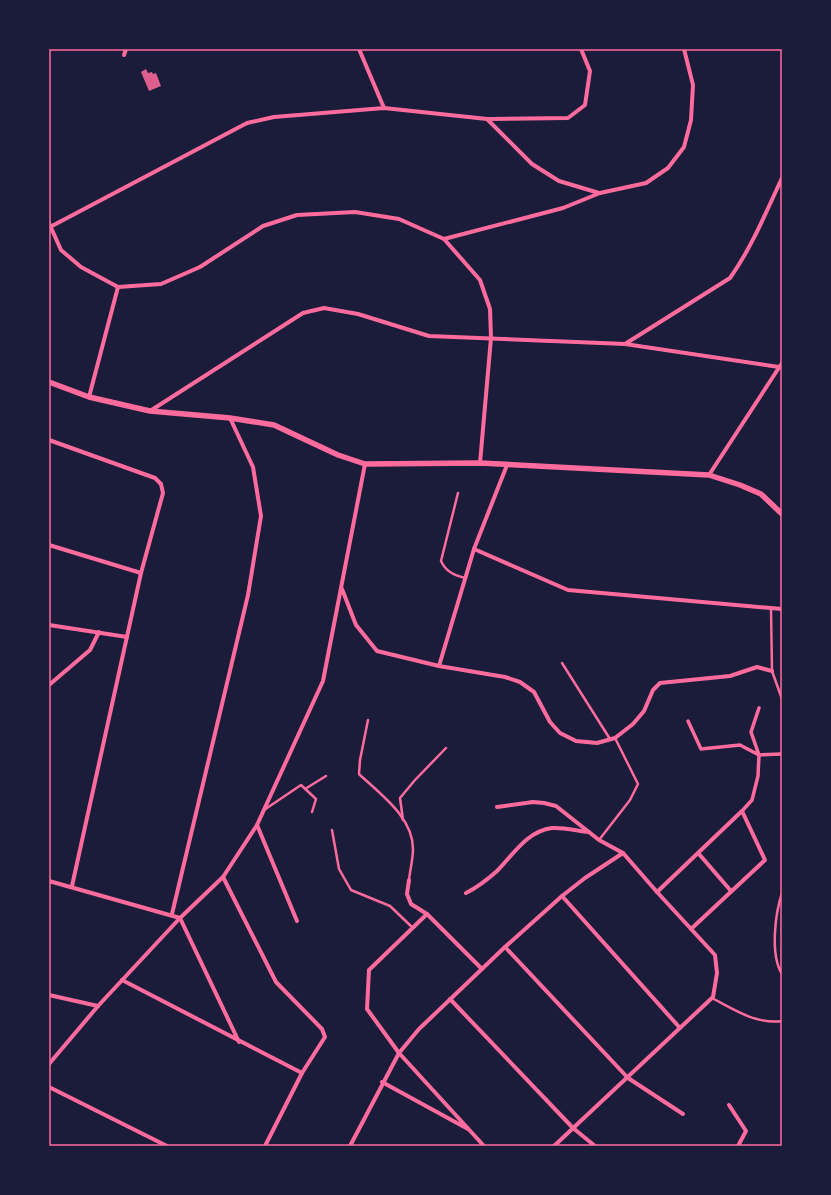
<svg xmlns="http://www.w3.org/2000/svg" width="831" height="1195" viewBox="0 0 831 1195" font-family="'Fira Sans',sans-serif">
<rect width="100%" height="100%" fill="#1b1b3a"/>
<path fill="#dd5f8e" d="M146 69 148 73 152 72 153 74 156 73 161 86 149 91 141 72Z"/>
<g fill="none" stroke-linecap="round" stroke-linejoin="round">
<g stroke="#ff6b9d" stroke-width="2.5">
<path d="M458 493 441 561C446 572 454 575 465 578"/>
<path d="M771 608 772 671 782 699"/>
<path d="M562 663 610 739"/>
<path d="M368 720 360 760 359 774C380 794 413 817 413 849 413 859 410 870 409 880"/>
<path d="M305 789 326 776"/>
<path d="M264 810 301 785 316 799 312 812"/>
<path d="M403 820 400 798 415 780 446 748"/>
<path d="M332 830 339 869 351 890 390 906 413 928"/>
<path d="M599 840 630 800 638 784 615 738"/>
<path d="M782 893C775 914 770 955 782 974"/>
<path d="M712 998C733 1009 757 1025 782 1021"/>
</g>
<g stroke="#ff6b9d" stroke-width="3.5">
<path d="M688 721 701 749 740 745 759 755 751 732 759 708"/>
<path d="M742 811 752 800 758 776 759 755 782 754"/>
</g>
<g stroke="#ff6b9d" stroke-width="4">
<path d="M359 49 384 108"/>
<path d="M124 55 126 49"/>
<path d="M487 119 532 164 559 181 599 193"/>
<path d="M49 223 61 250 81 267 118 287 161 284 200 267 263 226 297 215 355 212 399 219 444 239 480 280 490 309 491 338 480 463"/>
<path d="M50 227 247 123 274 117 384 108 487 119 568 118 585 105 590 71 581 49"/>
<path d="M444 239 563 208 600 193 646 183 668 168 684 147 691 120 693 85 684 49"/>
<path d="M625 344 730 278C752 247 766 212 782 178"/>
<path d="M89 397 118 287"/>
<path d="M150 411 303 313 324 308 358 314 429 336 625 344 779 367"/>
<path d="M49 440 155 478 161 484 163 493 141 573 72 886"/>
<path d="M709 475 782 363"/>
<path d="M49 545 141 573"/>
<path d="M474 549 568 590 782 609"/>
<path d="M342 589 356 625 377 651 439 666 505 677 520 682 534 692 550 722 560 733 576 741 597 743 615 738 633 724 644 711 653 690 660 683 730 676 757 667 772 671"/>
<path d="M49 625 127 637"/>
<path d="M439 666 474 549 507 465"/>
<path d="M49 685 90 650 99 632"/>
<path d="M497 807 533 802 544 803 556 806 599 840 623 853 657 892 715 955 717 973 713 997 554 1146"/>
<path d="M257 825 297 921"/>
<path d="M699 854 731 891"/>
<path d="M223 877 276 982 322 1029 325 1037 302 1073 265 1146"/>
<path d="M409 880 407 894 411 904 427 914 482 969"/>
<path d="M49 881 180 918 239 1042"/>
<path d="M657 892 742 811 765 860 691 929"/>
<path d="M466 893C478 887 487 880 497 871 513 855 527 831 552 828 563 827 578 831 589 832"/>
<path d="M562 896 680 1028"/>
<path d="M172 914 248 595 261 516 253 467 230 418"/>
<path d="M427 914 369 970 367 1009 399 1053 484 1146"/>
<path d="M505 947 628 1078 683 1114"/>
<path d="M122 980 302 1073"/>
<path d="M49 995 98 1006"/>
<path d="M450 999 573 1128 595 1146"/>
<path d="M49 1064 98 1006 180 918 223 877 257 825 323 681 365 464"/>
<path d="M382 1082 468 1129"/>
<path d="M49 1087 167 1146"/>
<path d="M729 1105 746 1131 738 1146"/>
<path d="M350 1146 399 1053 419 1029 505 947 562 896 585 878 623 853"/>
</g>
<path stroke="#ff6b9d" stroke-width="5.5" d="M49 382 89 397 150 411 230 418 274 425 338 455 365 464 480 463 709 475 740 485 761 494 782 514"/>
</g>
<rect width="831" height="1195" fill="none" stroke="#1b1b3a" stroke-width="100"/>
<rect x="50" y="50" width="731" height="1095" fill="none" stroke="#ff6b9d" stroke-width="1.5"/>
</svg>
